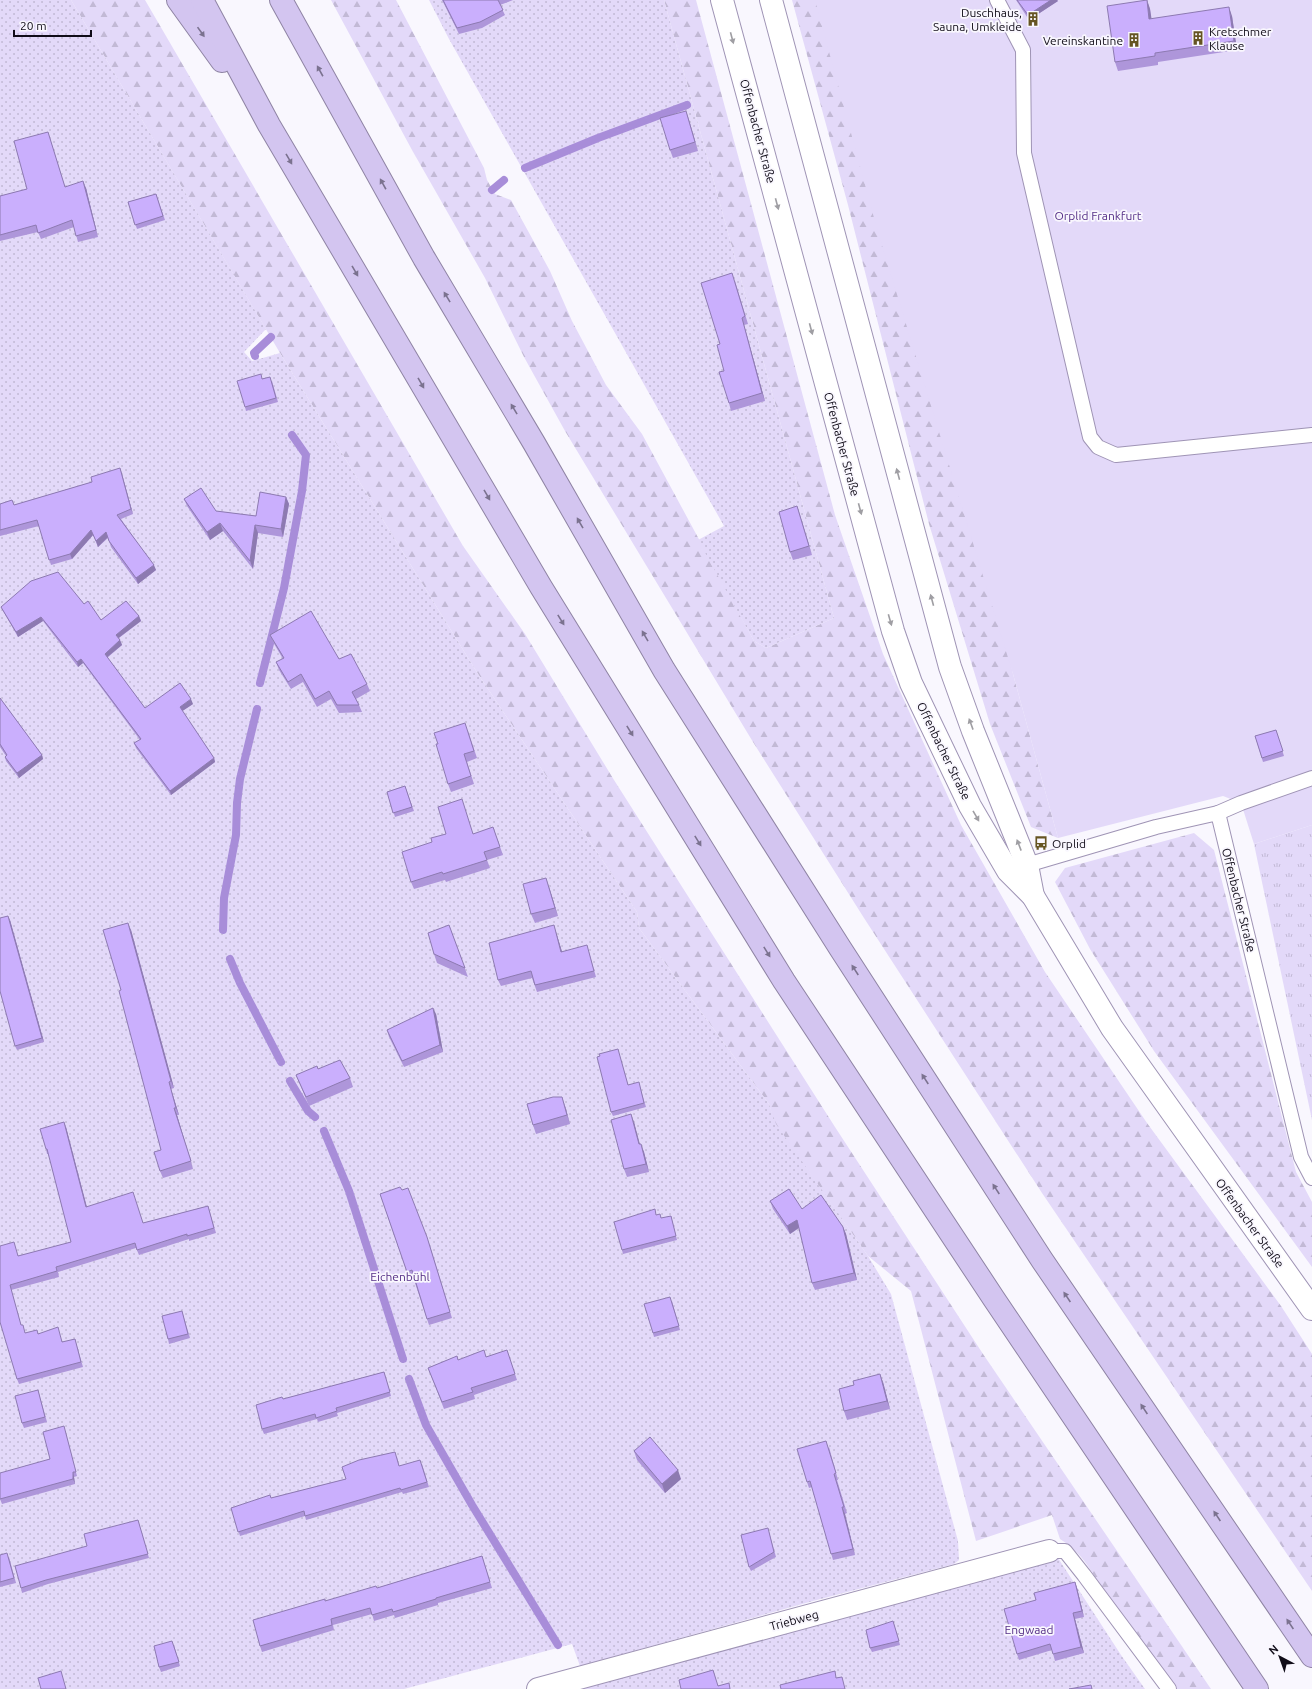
<svg xmlns="http://www.w3.org/2000/svg" width="1312" height="1689" viewBox="0 0 1312 1689" font-family="Ubuntu,sans-serif">
<defs>
<pattern id="grass-tufts" width="24" height="20" patternUnits="userSpaceOnUse"><rect width="24" height="20" fill="#e3d9f9"/><path d="M3 7l-1-3M5 7V3M7 7l1-3M15 17l-1-3M17 17v-4M19 17l1-3" fill="none" stroke="#c2b9d5"/></pattern>
<pattern id="forest-firs" width="22" height="20" patternUnits="userSpaceOnUse"><rect width="22" height="20" fill="#e3d9f9"/><path d="M5 1l3.5 6h-7zM16 11l3.5 6h-7z" fill="#c2b9d5"/></pattern>
<pattern id="garden-dots" width="8" height="8" patternUnits="userSpaceOnUse"><rect width="8" height="8" fill="#e3d9f9"/><path d="M2 2h.1M6 6h.1" fill="none" stroke="#c2b9d5" stroke-width="1.8" stroke-linecap="round"/></pattern>
</defs>
<rect width="100%" height="100%" fill="#f9f7fe"/>
<path fill="url(#grass-tufts)" d="M1312 825V1120L1254 844Z"/>
<g fill="url(#forest-firs)">
<path d="M71 0H145L463 546 525 634 614 780 835 1127 983 1354 1211 1689H1176C1155 1662 1133 1636 1114 1608 1097 1583 1087 1555 1060 1539L1052 1515 976 1541 911 1291 868 1256 775 1124 769 1104 639 928 637 912 478 674 280 353Z"/>
<path d="M331 0H396L484 168 487 180 495 194 511 200 550 271 572 321 606 385 642 434 754 641 766 648 834 618 664 0H696L835 515 883 654 961 825 1045 972 1147 1123 1281 1306 1312 1354V1591L1042 1193 864 918 753 742 565 431 524 357 485 278 412 150Z"/>
<path d="M792 0H878L1013 674 1058 838 1031 827 990 724 929 524 848 205Z"/>
<path d="M1194 833 1214 850 1296 1172 1312 1202V1267L1154 1051 1090 949 1055 882 1065 868Z"/>
</g>
<path fill="#e3d9f9" d="M815 0H1312V825L1254 844 1241 803 1223 796 1058 838 1013 674 877 229Z"/>
<g fill="url(#garden-dots)">
<path d="M0 0H71L266 329 244 352 252 361 280 353 478 674 637 912 639 928 769 1104 776 1124 868 1256 891 1294 958 1541 959 1560 954 1564 813 1601 580 1666 572 1644 404 1689H0Z"/>
<path d="M429 0H664L834 618 766 648 754 641 698 540 724 526 449 39Z"/>
<path d="M1058 1558 1121 1655 1145 1689H570Z"/>
</g>
<g fill="none" stroke-linecap="round" stroke-linejoin="round">
<g stroke="#a88dd9" stroke-width="8">
<path d="M525 168 598 138 687 105"/>
<path d="M492 190 504 180"/>
<path d="M255 356 254 353 271 337"/>
<path d="M260 683 284 588 302 491 306 455 292 435"/>
<path d="M223 930 224 898 236 835 237 803 240 779 257 709"/>
<path d="M230 959 240 983 281 1062"/>
<path d="M290 1081 308 1111 315 1117"/>
<path d="M324 1131 349 1191 403 1359"/>
<path d="M409 1379 426 1425 472 1505 558 1645"/>
</g>
<defs>
<g id="service">
<path d="M997 0 1023 50 1024 153 1090 437 1098 447 1116 455 1312 435"/>
<path d="M1218 813 1241 803 1312 778"/>
<path d="M1020 867 1156 827 1218 813 1301 1157 1312 1178"/>
<path d="M1049 1551H1065L1084 1575 1169 1689"/>
</g>
<path id="minor" d="M538 1689 1049 1551"/>
<g id="secondary">
<path d="M722 0 880 583 893 631 911 683 970 806 1008 871 1033 896 1112 1028 1312 1309"/>
<path d="M771 0 950 667 973 731 1027 865 1033 896"/>
</g>
<g id="motorway">
<path d="M178 0 222 61"/>
<path d="M202 0 269 125 541 587 784 981 994 1299 1257 1689"/>
<path d="M281 0 424 258 534 443 664 670 840 948 1042 1260 1312 1656"/>
</g>
</defs>
<use href="#service" stroke="#9f94b5" stroke-width="16"/>
<use href="#minor" stroke="#9f94b5" stroke-width="24"/>
<use href="#secondary" stroke="#9f94b5" stroke-width="24"/>
<use href="#motorway" stroke="#8f84a4" stroke-width="24"/>
<use href="#service" stroke="#fff" stroke-width="14"/>
<use href="#minor" stroke="#fff" stroke-width="22"/>
<use href="#secondary" stroke="#fff" stroke-width="22"/>
<use href="#motorway" stroke="#d3c5f0" stroke-width="22"/>
</g>
<g fill="#ae96da">
<path d="M442 0H513L500 5 505 15 482 28 459 34Z"/>
<path d="M1016 0H1057L1058 1 1029 20 1018 3Z"/>
<path d="M1147 0 1150 9 1151 19 1232 16 1237 50 1158 62V65L1118 71 1115 62Z"/>
<path d="M686 111 698 151 673 158 670 150Z"/>
<path d="M48 132 65 187 86 188 98 237 78 242 74 227 41 239 38 232 0 241V196L27 189Z"/>
<path d="M156 194 165 220 137 229 128 202Z"/>
<path d="M735 281 748 324 744 325 765 401 731 411 729 403 720 344Z"/>
<path d="M263 378 272 381 278 402 246 411 245 407Z"/>
<path d="M120 468 133 514 121 519 156 570 138 584 111 547 108 538 98 547 93 535 72 559 51 565 39 526 0 536V504L12 500 14 505 92 482Z"/>
<path d="M286 497 289 504 283 537 258 533 253 569 223 531 210 540 187 506 184 499 216 511 256 516Z"/>
<path d="M797 506 812 555 793 560 790 552Z"/>
<path d="M84 604 101 620 139 616 141 621 119 638 122 645 107 658 145 708 193 704 182 711 214 758 215 762 171 795 136 748 134 743 140 740 83 663 78 667 43 621 18 637 3 611 1 607Z"/>
<path d="M270 635 367 684 370 691 356 699 359 705 362 712 339 713 331 699 317 707 303 682 291 689 279 670 276 662 283 659 273 642Z"/>
<path d="M0 698 42 755 43 759 19 778 6 761 5 757 6 756 0 747Z"/>
<path d="M1276 730 1284 756 1263 762 1255 736Z"/>
<path d="M468 731 477 758 467 762 474 784 451 792 448 784Z"/>
<path d="M405 786 414 811 395 817 387 792Z"/>
<path d="M493 827 503 855 487 860 490 868 446 882 445 880 414 889 411 882 474 834Z"/>
<path d="M549 887 558 916 535 923 531 914Z"/>
<path d="M10 920 44 1042 17 1050 15 1046Z"/>
<path d="M449 925 468 977 437 963 434 954Z"/>
<path d="M131 930 174 1088 171 1089 179 1115H177L193 1169 163 1178 160 1171 161 1150 121 990Z"/>
<path d="M556 932 562 952H589L596 977 537 992 532 978 501 986 498 980Z"/>
<path d="M436 1014 443 1052 404 1067 389 1037 387 1030Z"/>
<path d="M619 1053 628 1085 640 1087 646 1107 613 1116 611 1112Z"/>
<path d="M318 1069 350 1078 353 1087 309 1106 296 1075Z"/>
<path d="M565 1106 570 1124 536 1134 533 1125Z"/>
<path d="M634 1122 639 1144 644 1152 649 1172 627 1177 624 1169Z"/>
<path d="M66 1127 87 1207 143 1223 208 1206 216 1233 189 1241V1239L139 1255 136 1248 58 1272 59 1277 11 1290 21 1325 25 1333 38 1334 63 1342 75 1339 83 1367 19 1384 17 1379 0 1246 19 1256 71 1242 49 1154H47L46 1149Z"/>
<path d="M402 1190 429 1243 452 1318 429 1325 413 1277 409 1278 380 1194Z"/>
<path d="M770 1201 802 1209 843 1227 846 1234 857 1280 815 1290 812 1283 799 1228 790 1234 773 1209Z"/>
<path d="M657 1215 661 1218 671 1216 677 1240 623 1254 622 1250Z"/>
<path d="M672 1301 680 1330 654 1337 653 1333Z"/>
<path d="M182 1311 190 1338 169 1344 168 1339Z"/>
<path d="M507 1350 517 1380 474 1395 475 1399 444 1409 428 1368 457 1356 458 1360 486 1357Z"/>
<path d="M384 1372 391 1396 337 1413 338 1416 318 1422 317 1419 264 1434 262 1429 283 1399Z"/>
<path d="M883 1382 890 1409 847 1420 844 1411Z"/>
<path d="M38 1390 47 1422 24 1428 22 1423Z"/>
<path d="M65 1431 77 1476 74 1477 75 1484 2 1504 0 1499 50 1459Z"/>
<path d="M829 1447 838 1480H837L847 1513 845 1514 855 1555 833 1560 812 1487 809 1488 807 1482Z"/>
<path d="M634 1451 681 1479 665 1493 637 1460Z"/>
<path d="M397 1457 399 1466 422 1464 429 1487 403 1494 402 1492 306 1520 305 1516 240 1536 231 1508 346 1479Z"/>
<path d="M138 1520 149 1558 48 1584 22 1593 21 1588 87 1546Z"/>
<path d="M769 1532 776 1557 751 1571 749 1567Z"/>
<path d="M0 1555 9 1557 16 1583 0 1587Z"/>
<path d="M482 1556 492 1588 438 1603V1605L395 1618 394 1615 374 1621 372 1614 333 1625 334 1630 262 1652 260 1646 325 1601 377 1588Z"/>
<path d="M1075 1582 1077 1588 1084 1617 1075 1619 1084 1653 1055 1661 1052 1650 1019 1660 1017 1654 1036 1600Z"/>
<path d="M893 1621 900 1645 872 1652 870 1648Z"/>
<path d="M174 1645 180 1666 161 1672 159 1667Z"/>
</g>
<g fill="#8d7ab1">
<path d="M1051 0H1057L1058 1 1029 20 1028 15Z"/>
<path d="M1147 0 1150 9 1153 28 1149 19Z"/>
<path d="M1229 7 1232 16 1237 50 1234 41Z"/>
<path d="M686 111 689 120 698 151 695 142Z"/>
<path d="M83 181 86 188 98 237 96 230Z"/>
<path d="M742 318 744 325 765 401 762 393Z"/>
<path d="M120 468 122 474 133 514 131 509Z"/>
<path d="M286 497 289 504 283 537 281 529Z"/>
<path d="M797 506 800 515 812 555 809 546Z"/>
<path d="M220 523 223 531 210 540 207 532Z"/>
<path d="M255 525 258 533 253 569 250 561Z"/>
<path d="M91 530 93 535 72 559 70 554Z"/>
<path d="M106 532 108 537 98 547 96 541Z"/>
<path d="M154 565 156 570 138 584 136 578Z"/>
<path d="M139 616 141 621 117 639 116 635Z"/>
<path d="M41 617 43 621 18 637 16 632Z"/>
<path d="M120 640 122 645 106 658 105 654Z"/>
<path d="M81 659 83 663 78 667 77 662Z"/>
<path d="M191 699 193 704 181 712 180 707Z"/>
<path d="M42 755 43 759 19 778 17 773Z"/>
<path d="M214 758 215 762 171 795 170 791Z"/>
<path d="M546 878 549 887 558 916 555 908Z"/>
<path d="M8 916 10 920 44 1042 42 1038Z"/>
<path d="M128 923 131 930 174 1088 171 1081Z"/>
<path d="M554 925 556 932 564 958 561 952Z"/>
<path d="M433 1008 436 1014 443 1052 440 1045Z"/>
<path d="M169 1082 171 1089 179 1115 176 1108Z"/>
<path d="M562 1097 565 1106 570 1124 567 1115Z"/>
<path d="M174 1108 177 1115 193 1169 191 1161Z"/>
<path d="M631 1114 634 1122 642 1152 639 1144Z"/>
<path d="M64 1122 66 1127 88 1212 86 1207Z"/>
<path d="M641 1144 644 1152 649 1172 646 1164Z"/>
<path d="M797 1220 800 1227 790 1234 787 1226Z"/>
<path d="M843 1227 846 1234 857 1280 854 1273Z"/>
<path d="M880 1374 883 1382 890 1409 887 1401Z"/>
<path d="M678 1470 681 1479 665 1493 662 1484Z"/>
<path d="M73 1472 74 1477 75 1484 73 1479Z"/>
<path d="M842 1507 845 1514 855 1555 853 1549Z"/>
<path d="M1075 1582 1077 1588 1084 1617 1082 1611Z"/>
<path d="M1073 1613 1075 1619 1084 1653 1081 1647Z"/>
</g>
<g fill="#caaffd" stroke="#8d7ab1">
<path d="M443 0H498L503 10 480 22 457 28Z"/>
<path d="M1017 0H1051L1028 15Z"/>
<path d="M1147 0 1149 19 1229 7 1234 41 1155 53V56L1115 62 1107 6Z"/>
<path d="M686 111 695 142 670 150 660 118Z"/>
<path d="M48 132 65 187 83 181 96 230 76 236 72 220 38 233 36 225 0 235V196L27 189 14 141Z"/>
<path d="M156 194 163 216 135 225 128 202Z"/>
<path d="M732 273 745 316 742 318 762 393 729 403 719 372 724 371 717 345 720 344 701 283Z"/>
<path d="M261 374 262 379 270 377 276 398 245 407 237 381Z"/>
<path d="M120 468 131 509 117 515 154 565 136 578 109 541 106 532 96 541 91 530 70 554 49 560 37 520 0 530V504L12 500 14 505 92 482 91 477Z"/>
<path d="M201 488 216 511 256 516 260 492 286 497 281 529 255 525 250 561 220 523 207 532 184 499Z"/>
<path d="M797 506 809 546 790 552 779 512Z"/>
<path d="M58 572 84 604 88 601 101 620 126 601 139 616 116 635 120 640 105 654 145 708 180 683 191 699 180 707 214 758 170 791 134 743 141 739 81 659 77 662 41 617 16 632 1 607 31 581Z"/>
<path d="M311 611 339 659 351 654 367 684 352 692 359 705H337L329 691 315 699 301 674 288 682 276 662 284 658 270 635Z"/>
<path d="M0 698 42 755 17 773 5 757 7 755 0 744Z"/>
<path d="M465 723 474 751 464 754 471 776 448 784 436 744H438L434 733Z"/>
<path d="M1276 730 1283 751 1262 758 1255 736Z"/>
<path d="M405 786 412 807 393 813 387 792Z"/>
<path d="M462 799 473 834 493 827 500 847 484 852 487 860 443 874 442 872 411 882 402 852 432 842 431 838 446 834 438 807Z"/>
<path d="M546 878 555 908 531 914 523 884Z"/>
<path d="M8 916 42 1038 15 1046 0 991V918Z"/>
<path d="M128 923 171 1081 169 1082 176 1108H174L191 1161 160 1171 154 1152 161 1150 119 991 121 990 103 930Z"/>
<path d="M449 925 465 968 434 954 428 933Z"/>
<path d="M554 925 561 952 587 945 594 971 535 985 531 971 498 980 489 943Z"/>
<path d="M433 1008 440 1045 402 1061 387 1030Z"/>
<path d="M618 1049 628 1085 639 1082 644 1103 611 1112 597 1057 600 1056 599 1054Z"/>
<path d="M340 1060 350 1078 306 1097 296 1075 317 1066 318 1069Z"/>
<path d="M553 1097H562L567 1115 533 1125 527 1104Z"/>
<path d="M631 1114 639 1144H641L646 1164 624 1169 611 1120Z"/>
<path d="M64 1122 86 1207 133 1192 143 1223 208 1206 214 1228 187 1236V1234L137 1250 135 1243 56 1267 57 1271 10 1285 21 1325H23L25 1333 37 1330 38 1334 58 1327 62 1342 75 1339 81 1362 17 1379 0 1322V1246L14 1242 18 1256 71 1242 47 1149H46L40 1129Z"/>
<path d="M400 1187 402 1190 408 1188 427 1237 450 1312 427 1319 412 1270 407 1272 380 1194Z"/>
<path d="M789 1189 802 1209 821 1195 843 1227 854 1273 812 1283 797 1220 787 1226 770 1201Z"/>
<path d="M655 1209 656 1215 660 1214 661 1218 671 1216 676 1236 622 1250 614 1222Z"/>
<path d="M670 1297 679 1326 653 1333 644 1304Z"/>
<path d="M182 1311 188 1334 168 1339 162 1316Z"/>
<path d="M484 1350 486 1357 507 1350 515 1374 471 1388 473 1392 442 1402 428 1368 457 1356 458 1360Z"/>
<path d="M384 1372 390 1392 336 1408 337 1411 316 1418 315 1414 262 1429 256 1405 282 1397 283 1399Z"/>
<path d="M880 1374 887 1401 844 1411 839 1389 854 1385 853 1381Z"/>
<path d="M38 1390 45 1417 22 1423 15 1396Z"/>
<path d="M64 1426 76 1472H73V1479L0 1499V1473L50 1459 43 1432Z"/>
<path d="M650 1437 678 1470 662 1484 634 1451Z"/>
<path d="M826 1441 836 1473 834 1474 844 1507H842L853 1549 831 1554 810 1481 807 1482 797 1449Z"/>
<path d="M395 1452 399 1466 420 1460 427 1482 401 1490 400 1488 305 1516 304 1511 238 1532 231 1508 270 1495 271 1498 346 1479 342 1467 359 1460Z"/>
<path d="M138 1520 148 1554 46 1580 21 1588 15 1566 87 1546 84 1534Z"/>
<path d="M768 1528 774 1552 749 1567 741 1535Z"/>
<path d="M7 1553 14 1578 0 1582V1555Z"/>
<path d="M482 1556 490 1582 436 1598V1599L393 1612 392 1609 372 1615 370 1608 331 1619 332 1625 260 1646 253 1620 325 1599V1601L376 1586 377 1588Z"/>
<path d="M1075 1582 1082 1611 1073 1613 1081 1647 1053 1654 1050 1644 1017 1654 1004 1609 1036 1600 1034 1593Z"/>
<path d="M893 1621 899 1641 870 1648 866 1630Z"/>
<path d="M172 1641 179 1662 159 1667 154 1646Z"/>
<path d="M713 1670 718 1686 729 1683 730 1689H681L679 1680Z"/>
<path d="M61 1671 66 1689H41L38 1678Z"/>
<path d="M835 1671 836 1678 842 1677 845 1689H781L780 1685Z"/>
<path d="M1091 1685 1092 1689H1069Z"/>
</g>
<defs><path id="oneway-solid" d="M-6-.8H1V-3.2L6.5 0L1 3.2V.8H-6Z"/></defs>
<g fill="#7b728f">
<use href="#oneway-solid" transform="translate(201 32) rotate(55)"/>
<use href="#oneway-solid" transform="translate(320 71) rotate(-119)"/>
<use href="#oneway-solid" transform="translate(289 159) rotate(60)"/>
<use href="#oneway-solid" transform="translate(383 184) rotate(-119)"/>
<use href="#oneway-solid" transform="translate(355 271) rotate(60)"/>
<use href="#oneway-solid" transform="translate(447 297) rotate(-121)"/>
<use href="#oneway-solid" transform="translate(421 383) rotate(60)"/>
<use href="#oneway-solid" transform="translate(514 409) rotate(-121)"/>
<use href="#oneway-solid" transform="translate(487 495) rotate(60)"/>
<use href="#oneway-solid" transform="translate(580 523) rotate(-120)"/>
<use href="#oneway-solid" transform="translate(561 620) rotate(58)"/>
<use href="#oneway-solid" transform="translate(645 636) rotate(-120)"/>
<use href="#oneway-solid" transform="translate(630 731) rotate(58)"/>
<use href="#oneway-solid" transform="translate(698 841) rotate(58)"/>
<use href="#oneway-solid" transform="translate(767 952) rotate(58)"/>
<use href="#oneway-solid" transform="translate(855 970) rotate(-123)"/>
<use href="#oneway-solid" transform="translate(925 1079) rotate(-123)"/>
<use href="#oneway-solid" transform="translate(996 1189) rotate(-123)"/>
<use href="#oneway-solid" transform="translate(1067 1297) rotate(-124)"/>
<use href="#oneway-solid" transform="translate(1144 1409) rotate(-124)"/>
<use href="#oneway-solid" transform="translate(1217 1516) rotate(-124)"/>
<use href="#oneway-solid" transform="translate(1290 1624) rotate(-124)"/>
</g>
<g fill="#9f9ea3">
<use href="#oneway-solid" transform="translate(732 38) rotate(75)"/>
<use href="#oneway-solid" transform="translate(777 204) rotate(75)"/>
<use href="#oneway-solid" transform="translate(811 329) rotate(75)"/>
<use href="#oneway-solid" transform="translate(898 474) rotate(-105)"/>
<use href="#oneway-solid" transform="translate(860 509) rotate(75)"/>
<use href="#oneway-solid" transform="translate(932 600) rotate(-105)"/>
<use href="#oneway-solid" transform="translate(890 620) rotate(74)"/>
<use href="#oneway-solid" transform="translate(971 724) rotate(-110)"/>
<use href="#oneway-solid" transform="translate(976 816) rotate(60)"/>
<use href="#oneway-solid" transform="translate(1019 845) rotate(-111)"/>
</g>
<defs>
<symbol id="building-bare" viewBox="-9 -9 18 18"><path d="M-4-6H4V6H1V3H-1V6H-4ZM-2.5-4.3h1.7v1.8h-1.7ZM.8-4.3h1.7v1.8H.8ZM-2.5-1h1.7V.8h-1.7ZM.8-1h1.7V.8H.8Z" fill="#655422" stroke="#f9f7fe" stroke-width="2.5" paint-order="stroke"/></symbol>
<symbol id="bus-bare" viewBox="-9 -9 18 18"><path d="M-5-6H5V4H4V6H2V4H-2V6H-4V4H-5ZM-3.5-4V0h7V-4ZM-3.5 1.2v1.5H-2V1.2ZM2 1.2v1.5H3.5V1.2Z" fill="#655422" stroke="#f9f7fe" stroke-width="2.5" paint-order="stroke"/></symbol>
</defs>
<g fill-rule="evenodd">
<use href="#building-bare" x="1023" y="9" width="20" height="20"/>
<use href="#building-bare" x="1188" y="28" width="20" height="20"/>
<use href="#building-bare" x="1124" y="30" width="20" height="20"/>
<use href="#bus-bare" x="1031" y="833" width="20" height="20"/>
</g>
<g text-anchor="middle" dominant-baseline="central" stroke-width="3.5" stroke-linejoin="round" paint-order="stroke">
<g font-size="12" fill="#100c18" stroke="#f9f7fe" text-anchor="end">
<text x="1022" y="12">Duschhaus,<tspan x="1022" dy="14">Sauna, Umkleide</tspan></text>
<text x="1209" y="31" text-anchor="start">Kretschmer<tspan x="1209" dy="14">Klause</tspan></text>
<text x="1123" y="40">Vereinskantine</text>
<text x="1052" y="843" text-anchor="start">Orplid</text>
</g>
<g font-size="12" fill="#100c18" stroke="#f9f7fe">
<text transform="translate(758 131) rotate(75)">Offenbacher Straße</text>
<text transform="translate(842 444) rotate(75)">Offenbacher Straße</text>
<text transform="translate(944 751) rotate(64)">Offenbacher Straße</text>
<text transform="translate(1239 900) rotate(76)">Offenbacher Straße</text>
<text transform="translate(1250 1223) rotate(54)">Offenbacher Straße</text>
<text transform="translate(794 1620) rotate(-15)">Triebweg</text>
</g>
<g font-size="12" fill="#552f87" stroke="#f9f7fe">
<text x="1098" y="215">Orplid Frankfurt</text>
<text x="400" y="1276">Eichenbühl</text>
<text x="1029" y="1629">Engwaad</text>
</g>
</g>
<g transform="translate(1280 1657) rotate(319)" stroke="#f9f7fe" stroke-width="3" paint-order="stroke">
<path d="M0-3L7 15L0 10L-7 15Z" fill="#100c18"/>
<text y="-6" font-size="11" font-weight="bold" text-anchor="middle" fill="#100c18">N</text>
</g>
<path d="M14 30v6h77v-6" fill="none" stroke="#100c18" stroke-width="2"/>
<text x="20" y="30" font-size="12" fill="#100c18" stroke="#f9f7fe" stroke-width="3" paint-order="stroke">20 m</text>
</svg>
